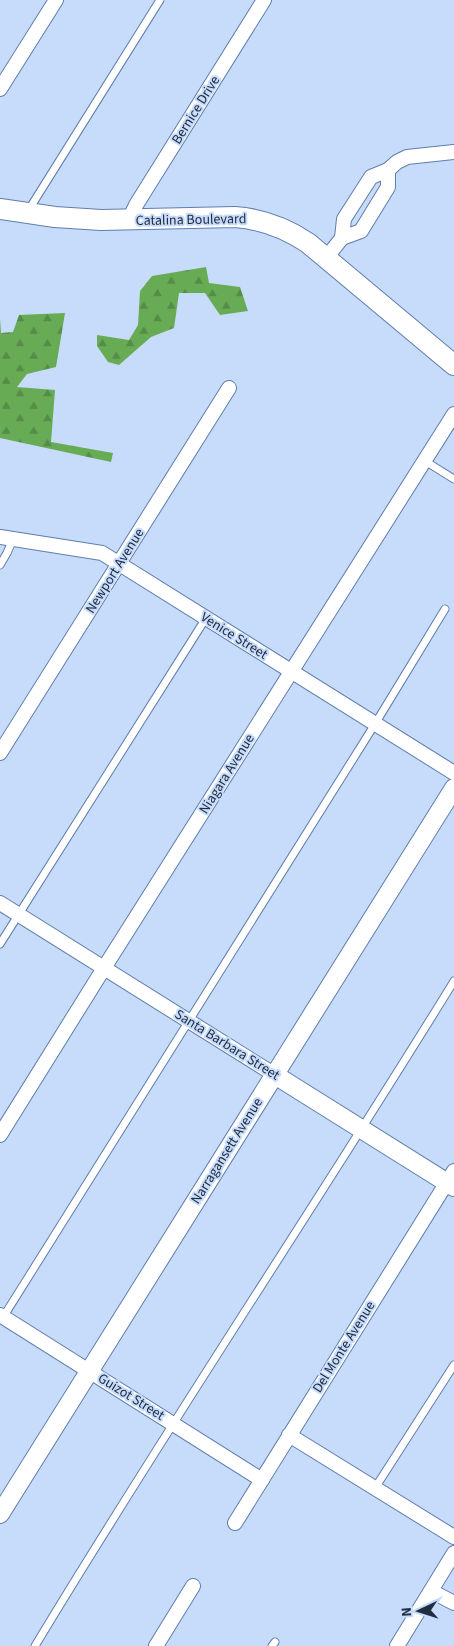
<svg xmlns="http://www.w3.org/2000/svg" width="454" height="1646" viewBox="0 0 454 1646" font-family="'Source Sans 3',sans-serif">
<defs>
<pattern id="forest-firs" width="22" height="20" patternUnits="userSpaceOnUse" patternTransform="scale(1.25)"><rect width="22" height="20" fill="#68ab55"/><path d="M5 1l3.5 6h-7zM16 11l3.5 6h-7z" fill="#558c48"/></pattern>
</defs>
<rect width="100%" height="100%" fill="#c7dcfb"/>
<g fill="url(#forest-firs)">
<path d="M206 267 209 283 240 287 248 311 220 315 205 293H179L174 328 151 337 119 365 108 362 97 346V335L129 340 138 325 140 291 152 276Z"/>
<path d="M65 313 56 367 27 374 17 387 55 390 51 442 113 453 111 462 0 438V318L1 333 13 332 19 315Z"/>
</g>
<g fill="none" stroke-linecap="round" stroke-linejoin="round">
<defs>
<g id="service">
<path d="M28 211 160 0"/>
<path d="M425 461 454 479"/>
<path d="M0 565 7 553 13 539"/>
<path d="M0 944 206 618"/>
<path d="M2 1319 375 724 445 609"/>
<path d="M375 1488 454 1365"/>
<path d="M35 1646C170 1422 317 1204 454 981"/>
<path d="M272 1646 275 1642"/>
</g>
<g id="minor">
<path d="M0 89 56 0"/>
<path d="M129 220 136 205 264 0"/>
<path d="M342 238 361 231 388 187V170"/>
<path d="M326 258 342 238 344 219 371 177 388 170 397 162 407 157 454 152"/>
<path d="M0 537 102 553 454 773"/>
<path d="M0 753 229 388"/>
<path d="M0 903 275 1075"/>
<path d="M0 1135 104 968 454 414"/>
<path d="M0 1315 262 1480"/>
<path d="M289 1435 454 1537"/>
<path d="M235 1523 454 1171"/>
<path d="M431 1591 454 1603"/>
<path d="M156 1646 193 1586"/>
<path d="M397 1646 454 1553"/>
</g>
<g id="tertiary">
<path d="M275 1075 454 1187"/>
<path d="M0 1514 454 788"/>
</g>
<path id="secondary" d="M0 209 55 217 101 220 235 217C261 219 286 228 308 243L454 365"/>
</defs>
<use href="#service" stroke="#5f7dad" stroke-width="9"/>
<use href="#minor" stroke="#5f7dad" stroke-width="16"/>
<use href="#tertiary" stroke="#5f7dad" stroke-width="20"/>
<use href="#secondary" stroke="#5f7dad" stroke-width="22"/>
<use href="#service" stroke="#fff" stroke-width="7"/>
<use href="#minor" stroke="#fff" stroke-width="14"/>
<use href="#tertiary" stroke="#fff" stroke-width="18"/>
<use href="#secondary" stroke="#fff" stroke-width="20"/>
</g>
<g text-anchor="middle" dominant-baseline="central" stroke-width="4" stroke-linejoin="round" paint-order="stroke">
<g font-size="14" fill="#212e42" stroke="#c7dcfb">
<text transform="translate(196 110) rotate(-58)">Bernice Drive</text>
<text transform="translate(191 220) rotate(-1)">Catalina Boulevard</text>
<text transform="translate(115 571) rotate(-58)">Newport Avenue</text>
<text transform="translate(234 636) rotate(32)">Venice Street</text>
<text transform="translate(227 774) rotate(-58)">Niagara Avenue</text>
<text transform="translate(227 1045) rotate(32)">Santa Barbara Street</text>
<text transform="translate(227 1151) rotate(-58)">Narragansett Avenue</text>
<text transform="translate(344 1347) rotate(-58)">Del Monte Avenue</text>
<text transform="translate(131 1397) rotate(32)">Guizot Street</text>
</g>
</g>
<g transform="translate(419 1611) rotate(266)" stroke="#c7dcfb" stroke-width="4" paint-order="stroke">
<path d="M0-4L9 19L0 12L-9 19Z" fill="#212e42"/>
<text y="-8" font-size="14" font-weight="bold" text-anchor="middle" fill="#212e42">N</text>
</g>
</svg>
